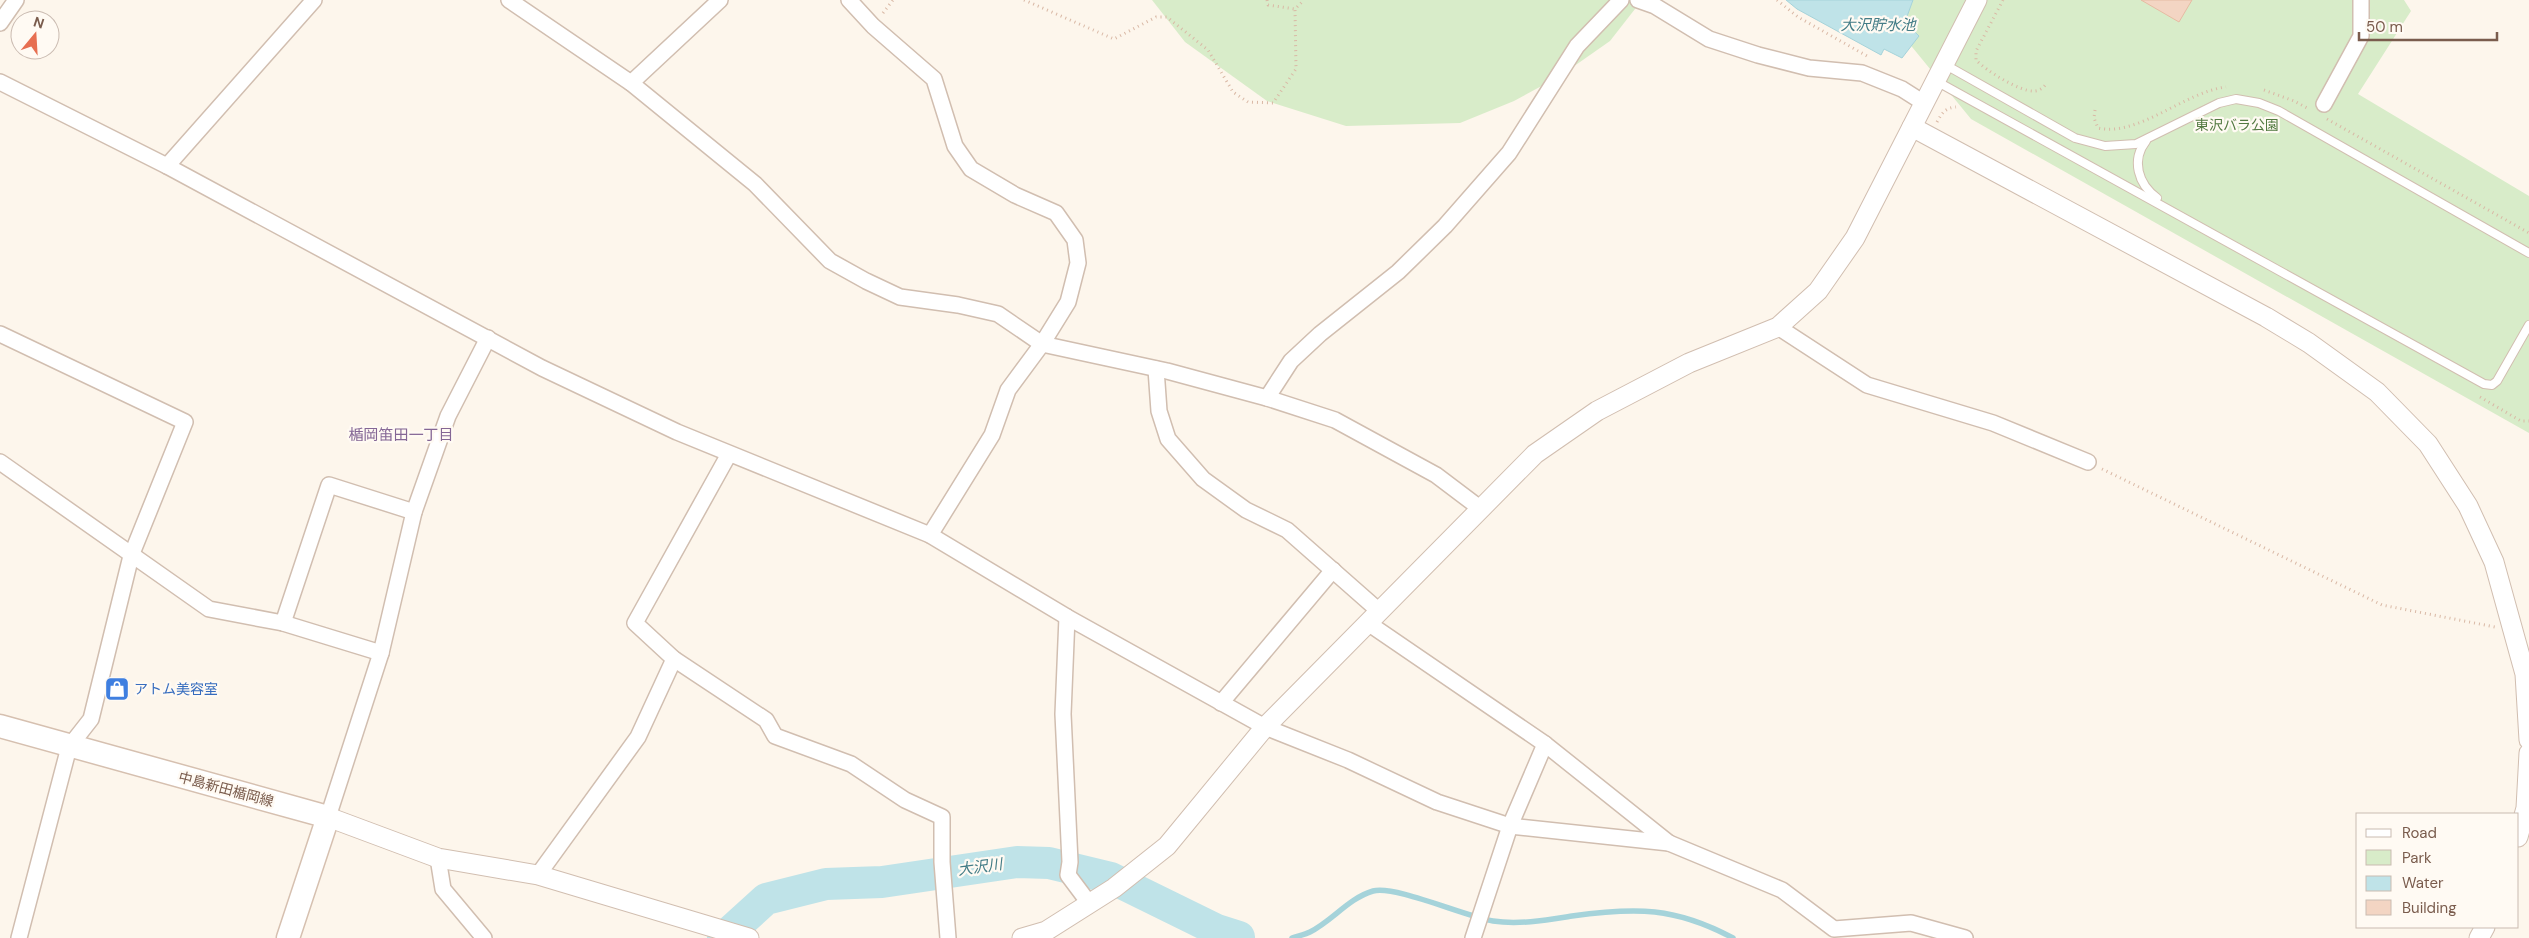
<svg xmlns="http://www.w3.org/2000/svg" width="2529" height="938" viewBox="0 0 2529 938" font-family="'DM Sans','Noto Sans JP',sans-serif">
<rect width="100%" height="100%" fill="#fdf6ec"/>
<g fill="#d8ecc9">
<path d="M1152 0H1642L1610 41 1560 76 1514 101 1460 123 1346 126 1267 101 1185 42Z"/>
<path d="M1904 0H2404L2411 11 2358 94 2529 196V433L1971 119 1908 42Z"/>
</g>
<path fill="#bfe3e8" stroke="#a5d3da" d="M1786 0H1913L1905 22 1919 36 1902 58 1884 49 1881 55 1797 9Z"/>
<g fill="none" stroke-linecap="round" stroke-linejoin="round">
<g stroke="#a5d3da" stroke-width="5.5">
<path d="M1239 937 1248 938"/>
<path d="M1292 938C1297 936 1304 935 1310 932 1332 921 1349 898 1373 891 1395 885 1464 916 1493 921 1519 925 1547 920 1572 916 1636 907 1675 907 1733 938"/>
</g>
<path stroke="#bfe3e8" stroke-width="32" d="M723 938 766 899 826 884 882 882 1017 862 1049 863 1111 878 1217 930 1239 937"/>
</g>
<path fill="#f3d5c3" stroke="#e6bba3" d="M2141 0H2192L2179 22Z"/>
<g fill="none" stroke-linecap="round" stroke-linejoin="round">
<defs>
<g id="service">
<path d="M1944 64 2075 138 2105 146 2136 144 2219 103 2236 99 2259 103 2279 111 2529 253"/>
<path d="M1936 81 2484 384 2492 385 2497 381 2529 325"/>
<path d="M2146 141C2131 160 2138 184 2157 198"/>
</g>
<g id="minor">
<path d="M509 0 631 83 755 184 830 261 866 281 900 297 958 305 998 314 1042 344 1167 371 1267 398 1335 420 1436 475 1481 509"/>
<path d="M849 0 873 26 934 79 955 146 971 169 1015 195 1056 213 1075 240 1078 263 1068 302 1042 344 1008 390 992 435 930 535"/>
<path d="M1638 0 1655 6 1709 39 1758 55 1809 68 1862 73 1902 89 1924 103"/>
<path d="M0 23 16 0"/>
<path d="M0 82 167 166 542 368 677 432 930 535 1067 617 1265 727 1348 760 1437 802 1510 826 1669 843"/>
<path d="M631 83 720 0"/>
<path d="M2324 104 2361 36V0"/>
<path d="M167 166 314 0"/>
<path d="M1778 327 1867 385 1993 423 2088 462"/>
<path d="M0 334 185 422 131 556 91 719 69 747 19 938"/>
<path d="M1156 369 1159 411 1168 439 1203 479 1246 510 1287 530 1379 611"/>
<path d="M1267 398 1291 361 1320 334 1398 272 1445 226 1509 153 1577 46 1621 0"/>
<path d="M729 454 635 623 674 659 766 720 775 736 851 764 905 800 942 817V862L948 938"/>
<path d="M0 462 209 609 283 623 381 653"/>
<path d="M1067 617 1063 714 1070 862 1068 875 1089 903"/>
<path d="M283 623 329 485 414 512"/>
<path d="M1368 623 1545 744 1669 843 1782 890 1834 929 1911 923 1965 938"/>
<path d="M1221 703 1333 570"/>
<path d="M328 817 381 653 414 512 448 416 488 338"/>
<path d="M438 858 443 889 484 938"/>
<path d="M538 875 638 737 674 659"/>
<path d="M1473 938 1510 826 1545 744"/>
</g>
<g id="tertiary">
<path d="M1912 127 2266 317 2309 343 2377 392 2428 444 2468 506 2494 562 2525 674 2529 740"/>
<path d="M328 817 438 858 538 875 749 938"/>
<path d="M2518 837 2526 808 2529 753"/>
<path d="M1022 938 1046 931 1114 888 1167 846 1265 727 1535 454 1597 411 1689 363 1778 327 1818 291 1855 238 1977 0"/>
<path d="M2479 938 2485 927"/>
</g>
<path id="secondary" d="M0 726 328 817 288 938"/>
</defs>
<use href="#service" stroke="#d1beb0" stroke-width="10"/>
<use href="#minor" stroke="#d1beb0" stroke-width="18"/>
<use href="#tertiary" stroke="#d1beb0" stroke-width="21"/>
<use href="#secondary" stroke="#d6c0b0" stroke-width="25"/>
<g stroke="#d9b8a5" stroke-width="3" stroke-dasharray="1 4" stroke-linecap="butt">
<path d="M1024 0 1114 39 1156 17H1167L1208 50 1233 92 1248 102 1273 103 1296 69 1295 9 1304 0"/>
<path d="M1267 0 1268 5 1295 9"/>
<path d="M1777 0 1798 17 1867 56"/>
<path d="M2003 0 1976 51V60C1985 70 2020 92 2034 91 2040 91 2044 87 2047 83"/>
<path d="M883 13 893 0"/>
<path d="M2264 90 2294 101 2309 109"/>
<path d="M2095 110 2094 118 2098 128C2139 137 2184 92 2226 87"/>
<path d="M2327 119 2529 233"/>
<path d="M1937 122C1942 113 1945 108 1956 107"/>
<path d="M2480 397 2521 421H2529"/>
<path d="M2102 469 2382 605 2495 627"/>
</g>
<use href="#service" stroke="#fff" stroke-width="8"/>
<use href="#minor" stroke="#fff" stroke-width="15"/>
<use href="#tertiary" stroke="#fff" stroke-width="19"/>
<use href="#secondary" stroke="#fff" stroke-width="22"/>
</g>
<defs>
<symbol id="shop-square" viewBox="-11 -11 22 22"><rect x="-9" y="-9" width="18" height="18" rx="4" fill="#3f7fe0" stroke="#fffaf3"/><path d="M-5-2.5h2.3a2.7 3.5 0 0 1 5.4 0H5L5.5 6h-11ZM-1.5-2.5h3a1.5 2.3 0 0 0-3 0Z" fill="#fff"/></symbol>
</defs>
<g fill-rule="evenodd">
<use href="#shop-square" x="103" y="675" width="28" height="28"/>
</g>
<g text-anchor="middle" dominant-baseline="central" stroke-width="4.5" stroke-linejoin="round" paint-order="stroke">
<g font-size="14" fill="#537a41" stroke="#fffaf3">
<text x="2237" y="125">東沢バラ公園</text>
</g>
<g font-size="14" fill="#366cbe" stroke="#fffaf3" text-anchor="start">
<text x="134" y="689">アトム美容室</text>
</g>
<g font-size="14" fill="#7a5c4d" stroke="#fffaf3">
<text transform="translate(226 789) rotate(15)">中島新田楯岡線</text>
</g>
<g font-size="15" font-style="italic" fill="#437c86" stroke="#fffaf3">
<text x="1878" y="25">大沢貯水池</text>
<text transform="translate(980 867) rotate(-8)">大沢川</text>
</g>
<g font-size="15" fill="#846695" stroke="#fffaf3">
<text x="401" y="435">楯岡笛田一丁目</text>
</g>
</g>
<rect x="2356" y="813" width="162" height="115" fill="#fffaf3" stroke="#cabbb1"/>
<rect x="2366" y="829" width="25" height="8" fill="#ffffff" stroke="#cabbb1"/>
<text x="2402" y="838" font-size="15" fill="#7a5c4d">Road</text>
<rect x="2366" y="850" width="25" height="15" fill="#d8ecc9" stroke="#cabbb1"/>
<text x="2402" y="863" font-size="15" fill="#7a5c4d">Park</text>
<rect x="2366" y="876" width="25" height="15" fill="#bfe3e8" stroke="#cabbb1"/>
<text x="2402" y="888" font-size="15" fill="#7a5c4d">Water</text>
<rect x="2366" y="900" width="25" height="15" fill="#f3d5c3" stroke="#cabbb1"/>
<text x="2402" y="913" font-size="15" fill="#7a5c4d">Building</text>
<g transform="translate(35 35) rotate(18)"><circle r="24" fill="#fffaf3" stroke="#cabbb1"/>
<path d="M0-4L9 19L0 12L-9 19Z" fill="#e76f51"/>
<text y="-8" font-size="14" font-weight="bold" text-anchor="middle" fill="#7a5c4d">N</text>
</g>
<path d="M2359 32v8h138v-8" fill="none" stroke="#7a5c4d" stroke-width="2.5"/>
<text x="2366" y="32" font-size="15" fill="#7a5c4d" stroke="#fffaf3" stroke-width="4" paint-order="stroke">50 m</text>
</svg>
